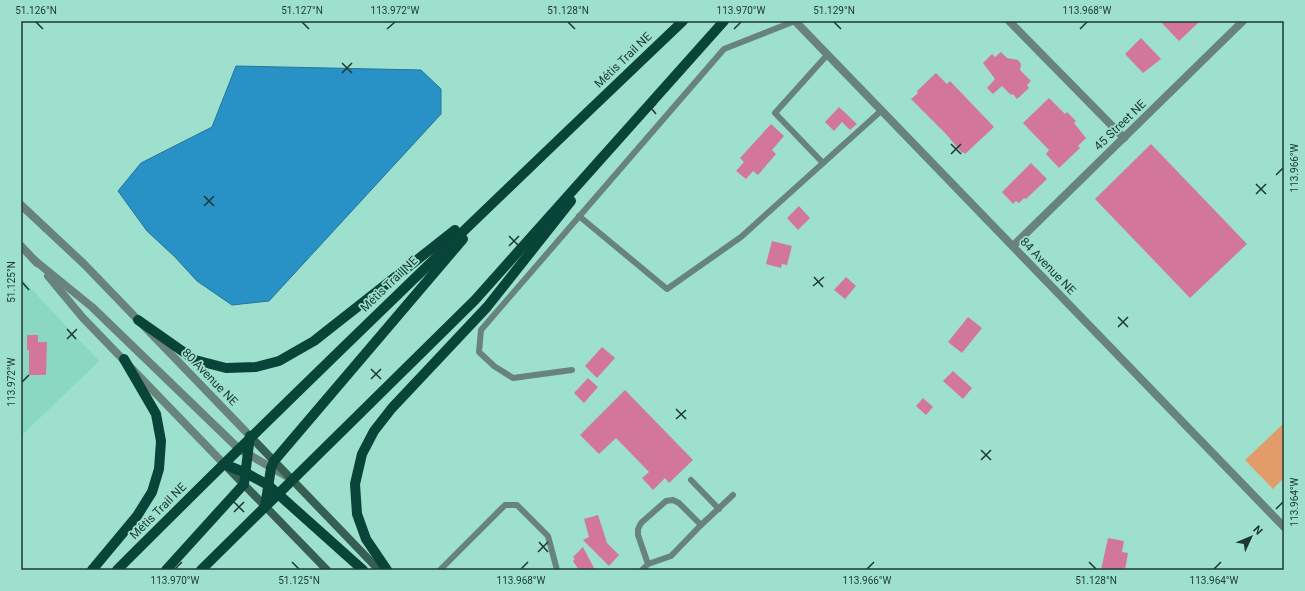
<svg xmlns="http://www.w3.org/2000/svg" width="1305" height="591" viewBox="0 0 1305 591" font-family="Roboto,sans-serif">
<rect width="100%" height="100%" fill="#9de0cd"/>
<path fill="#8ad7c2" d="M21 278 99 361 21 436Z"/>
<path fill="#e29c69" d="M1284 423V478L1273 489 1245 460Z"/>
<path fill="#2891c5" stroke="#257699" d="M236 66 421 70 441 89V114L269 301 232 305 197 281 175 257 147 231 118 191 141 163 212 127Z"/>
<g fill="#d2779b">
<path d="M1160 21H1200L1179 41Z"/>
<path d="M1141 38 1161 59 1143 73 1125 54Z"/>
<path d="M1001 52 1007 58 1018 60 1021 64 1020 70 1031 81 1027 85 1029 88 1017 99 1013 94 1011 95 1002 86 993 94 987 88 995 79 983 63 992 54 995 57Z"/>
<path d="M936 73 947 84 950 81 994 127 965 154 963 152 962 153 946 134 911 99 918 93 917 91Z"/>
<path d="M1049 98 1065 114 1067 112 1076 121 1074 123 1086 138 1078 146 1080 148 1059 168 1046 154 1049 150 1023 123Z"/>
<path d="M839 107 857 124 850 130 842 122 834 131 825 122Z"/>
<path d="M771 124 784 136 772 150 776 154 758 175 753 171 746 179 736 171 744 162 740 158Z"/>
<path d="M1151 144 1247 244 1190 298 1095 199Z"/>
<path d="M1031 163 1047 179 1026 199 1024 198 1019 203 1016 201 1013 204 1002 192Z"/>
<path d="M799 206 810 218 798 230 787 218Z"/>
<path d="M772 241 792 246 787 265 782 264 781 268 766 264Z"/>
<path d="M846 277 856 286 845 299 834 290Z"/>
<path d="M968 317 982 328 962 353 948 342Z"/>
<path d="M27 335H38V342H47L46 375H29V350H27Z"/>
<path d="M602 347 615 358 597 378 585 366Z"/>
<path d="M953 371 972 388 963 399 943 381Z"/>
<path d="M588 378 598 387 584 403 574 393Z"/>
<path d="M625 390 693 460 669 483 665 478 653 490 642 478 649 472 616 438 599 454 580 435Z"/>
<path d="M923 398 933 407 926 415 916 406Z"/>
<path d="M598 515 607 543 619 555 609 566 583 540 589 537 584 519Z"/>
<path d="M1108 538 1124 541 1122 552 1128 553 1125 570H1101Z"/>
<path d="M583 547 595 570H579L573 561 575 559 573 557Z"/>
</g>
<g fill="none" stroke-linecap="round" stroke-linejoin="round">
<g stroke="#68837b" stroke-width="6">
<path d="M823 163 775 113 828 54"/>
<path d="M579 216 667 289 741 237 882 110"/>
<path d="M572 370 513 378 494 366 479 352 481 330 724 49 795 21"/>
<path d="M691 480 719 509"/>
<path d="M648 564 671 556 701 525"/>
<path d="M440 570 505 505H517L548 536 557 570"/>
<path d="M642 570 648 564 638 535V529L641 523 666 501 673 500 679 503 701 525 733 495"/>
</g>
<g stroke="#68837b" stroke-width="8">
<path d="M795 21 1284 527"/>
<path d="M1009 21 1124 138"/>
<path d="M1013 246 1243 21"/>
</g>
<g stroke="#68837b" stroke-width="8">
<path d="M21 205 84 264 250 436"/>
<path d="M21 246 37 263"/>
<path d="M33 259 92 307 239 449 288 477"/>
<path d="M48 276 83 318 224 464"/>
</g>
<g stroke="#365e53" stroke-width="8">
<path d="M250 436 379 570"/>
<path d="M226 466 327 570"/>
</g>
<g stroke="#084438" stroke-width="10">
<path d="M138 320 195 360 226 368 256 367 279 361 314 341 455 230"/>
<path d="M224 464 246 473 268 485 363 570"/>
<path d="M265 507 271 468 274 461 463 239"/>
<path d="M92 570 137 516 152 492 159 469 161 441 156 414 124 359"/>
<path d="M117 570C303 384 493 202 683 21"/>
<path d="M166 570 244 484 250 436"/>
<path d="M201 570 475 300 724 21"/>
<path d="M387 570 366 539 357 514 355 484 362 454 374 431 392 408 487 307 571 201"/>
</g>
</g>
<path fill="none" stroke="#1d3831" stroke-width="1.5" d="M36 22 43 29M302 22 309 29M568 22 575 29M834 22 841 29M387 29 395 22M734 29 741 22M1080 29 1087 22M342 63 352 73M342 73 352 63M647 103 656 114M646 113 656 104M951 144 961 154M951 154 961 144M1276 175 1283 168M1256 184 1266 194M1256 194 1266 184M204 196 214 206M204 206 214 196M509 236 519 246M509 246 519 236M814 277 823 287M22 282 29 290M813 286 824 277M1118 317 1128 327M1118 327 1128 317M67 329 76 339M67 339 77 329M371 369 381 379M371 379 381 369M22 382 29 375M676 409 686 419M676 419 686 410M981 450 991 460M981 460 991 450M234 502 244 512M1276 509 1283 502M234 512 244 502M539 542 548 552M538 552 548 542M292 562 299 569M1089 562 1096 569M175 569 182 562M521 569 528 562M867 569 874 562M1214 569 1221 562"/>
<g text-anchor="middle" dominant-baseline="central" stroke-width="3.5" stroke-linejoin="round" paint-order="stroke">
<g font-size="12" fill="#1d3831" stroke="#9de0cd">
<text transform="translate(623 60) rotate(-44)">Métis Trail NE</text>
<text transform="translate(1120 125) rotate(-44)">45 Street NE</text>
<text transform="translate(1048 266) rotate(46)">84 Avenue NE</text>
<text transform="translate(389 284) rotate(-44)">Métis Trail NE</text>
<text transform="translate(210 377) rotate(46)">80 Avenue NE</text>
<text transform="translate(158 511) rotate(-45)">Métis Trail NE</text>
</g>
</g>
<rect width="1305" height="591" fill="none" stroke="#9de0cd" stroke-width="44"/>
<g transform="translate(1251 537) rotate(46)" stroke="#9de0cd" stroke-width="3" paint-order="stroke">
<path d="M0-3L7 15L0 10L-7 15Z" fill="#1d3831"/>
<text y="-6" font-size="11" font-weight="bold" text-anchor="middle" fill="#1d3831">N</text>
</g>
<rect x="22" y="22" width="1261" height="547" fill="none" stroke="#1d3831" stroke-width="1.5"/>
<g font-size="10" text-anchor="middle" fill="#1d3831">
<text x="36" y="14">51.126°N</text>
<text x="302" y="14">51.127°N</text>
<text x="395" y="14">113.972°W</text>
<text x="568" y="14">51.128°N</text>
<text x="741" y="14">113.970°W</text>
<text x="834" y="14">51.129°N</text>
<text x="1087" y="14">113.968°W</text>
<text transform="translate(1294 168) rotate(-90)" y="4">113.966°W</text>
<text transform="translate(11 282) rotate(-90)" y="4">51.125°N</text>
<text transform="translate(11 382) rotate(-90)" y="4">113.972°W</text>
<text transform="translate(1294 502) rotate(-90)" y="4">113.964°W</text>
<text x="175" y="584">113.970°W</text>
<text x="299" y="584">51.125°N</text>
<text x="521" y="584">113.968°W</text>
<text x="867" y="584">113.966°W</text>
<text x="1096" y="584">51.128°N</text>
<text x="1214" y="584">113.964°W</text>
</g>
</svg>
